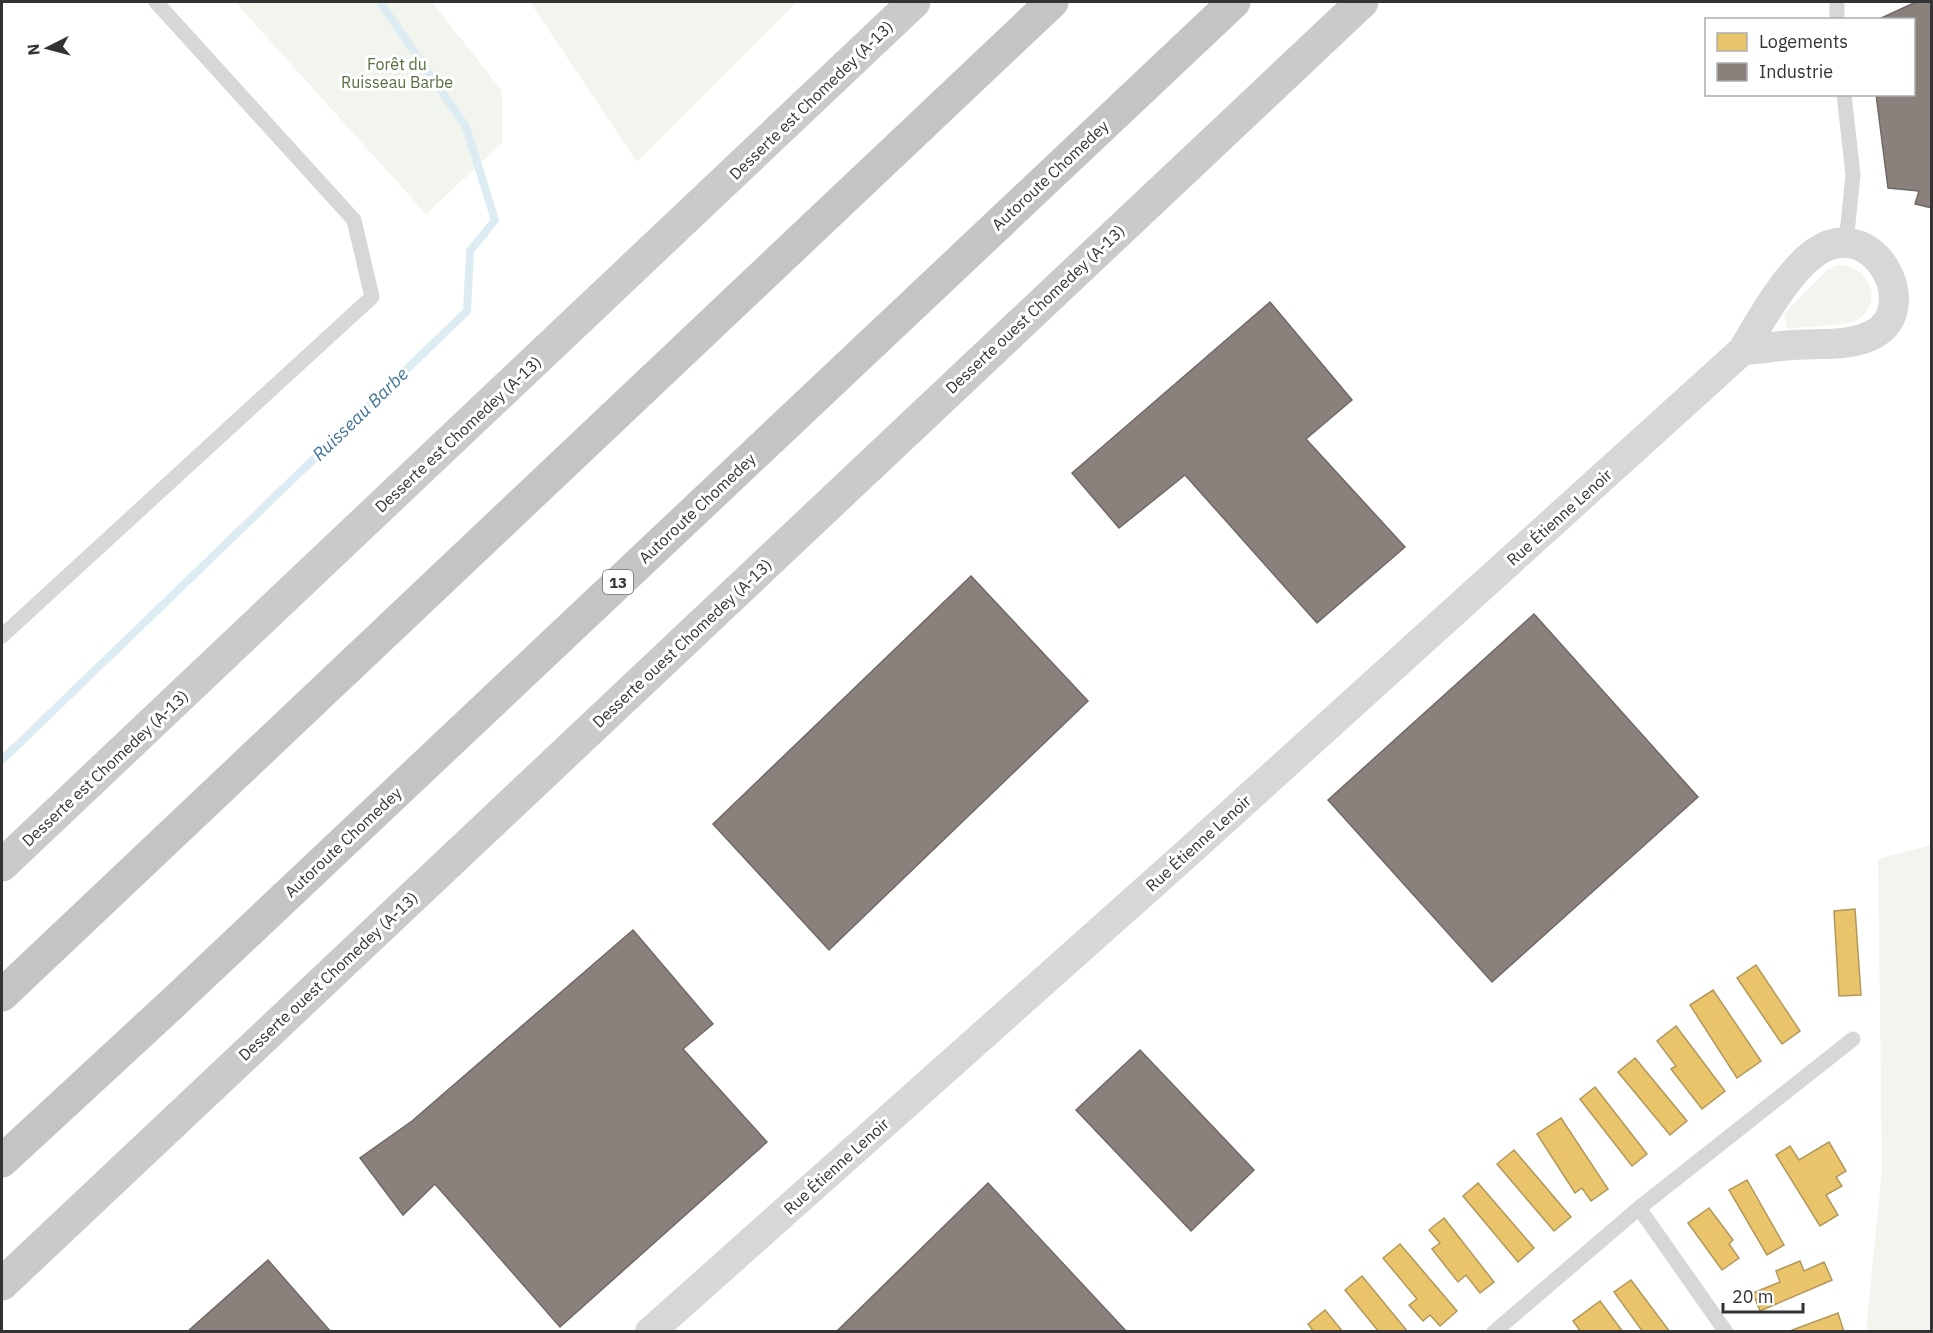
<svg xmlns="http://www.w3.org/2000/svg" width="1933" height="1333" viewBox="0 0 1933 1333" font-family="'IBM Plex Sans',sans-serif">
<rect width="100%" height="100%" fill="#fff"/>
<g fill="#f1f5ed">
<path d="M235 2H432L502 91V143L426 214Z"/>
<path d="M530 2H797L637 162Z"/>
<path d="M1837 265C1865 263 1886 298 1860 318 1849 327 1804 326 1787 329L1784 314 1827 270Z"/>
<path d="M1931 845V1331H1866L1882 1171 1878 859Z"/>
</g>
<g fill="#e9c46a" stroke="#b2985a" stroke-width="1.5">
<path d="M1855 909 1861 995 1839 996 1834 911Z"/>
<path d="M1756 965 1800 1031 1782 1044 1737 978Z"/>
<path d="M1713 990 1761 1061 1737 1078 1690 1005Z"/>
<path d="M1676 1026 1725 1091 1702 1109 1671 1069 1676 1066 1657 1041Z"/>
<path d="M1635 1058 1687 1121 1670 1135 1618 1072Z"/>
<path d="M1595 1087 1647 1154 1632 1166 1580 1099Z"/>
<path d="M1561 1118 1608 1189 1591 1201 1582 1188 1575 1193 1537 1134Z"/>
<path d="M1829 1142 1846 1171 1836 1177 1842 1186 1826 1195 1838 1215 1820 1226 1776 1155 1790 1146 1799 1160Z"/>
<path d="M1514 1150 1571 1217 1554 1231 1497 1164Z"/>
<path d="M1747 1180 1784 1245 1767 1255 1729 1190Z"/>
<path d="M1478 1183 1534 1248 1518 1262 1463 1196Z"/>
<path d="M1709 1208 1733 1240 1729 1244 1739 1258 1722 1270 1688 1223Z"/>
<path d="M1444 1218 1494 1282 1480 1293 1466 1275 1458 1282 1432 1249 1440 1243 1429 1230Z"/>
<path d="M1400 1244 1457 1311 1440 1326 1430 1315 1423 1321 1409 1305 1417 1299 1383 1258Z"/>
<path d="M1800 1261 1804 1271 1824 1262 1832 1280 1760 1311 1753 1293 1780 1282 1776 1271Z"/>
<path d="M1362 1276 1408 1332H1379L1345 1290Z"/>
<path d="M1631 1280 1670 1332H1643L1614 1292Z"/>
<path d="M1600 1301 1623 1332H1581L1573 1321Z"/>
<path d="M1325 1310 1343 1332H1314L1308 1324Z"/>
<path d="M1838 1313 1844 1332H1787Z"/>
</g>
<g fill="#8a817c" stroke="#706a66" stroke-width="1.5">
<path d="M1916 2H1932V208L1915 204 1919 191 1888 188 1876 94H1914V20H1877Z"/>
<path d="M1270 302 1352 400 1306 439 1405 547 1317 623 1185 475 1119 528 1072 473Z"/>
<path d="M971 576 1088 701 829 950 713 824Z"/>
<path d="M1534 614 1698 797 1492 982 1328 800Z"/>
<path d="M633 930 713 1024 683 1049 767 1142 560 1327 435 1184 403 1215 360 1158 412 1121Z"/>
<path d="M1140 1050 1254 1170 1191 1231 1076 1110Z"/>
<path d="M988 1183 1127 1332H836Z"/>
<path d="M268 1260 331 1332H187Z"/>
</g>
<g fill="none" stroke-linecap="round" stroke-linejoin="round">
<path stroke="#ddebf3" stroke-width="8" d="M2 760 467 311 470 251 495 220 466 127 380 2"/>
<g stroke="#d7d7d7" stroke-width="15">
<path d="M1837 2V20"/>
<path d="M1844 94 1853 175 1846 243"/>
<path d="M2 636 372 297 354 220 156 2"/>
<path d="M1639 1208 1726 1332"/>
<path d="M1494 1332 1639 1208 1853 1039"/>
</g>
<path stroke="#d7d7d7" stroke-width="30" d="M650 1332 1183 857 1743 350C1760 321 1788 271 1816 252 1873 213 1923 307 1874 334 1851 347 1819 343 1793 345 1776 346 1760 349 1743 350"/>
<g stroke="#cacaca" stroke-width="33">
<path d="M2 865 914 2"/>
<path d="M2 1284 1362 2"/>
</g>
<g stroke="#c4c4c4" stroke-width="33">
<path d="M2 995 1052 2"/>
<path d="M2 1161 174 1002 1234 2"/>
</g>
</g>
<g text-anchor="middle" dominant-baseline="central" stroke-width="6" stroke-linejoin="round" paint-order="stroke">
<rect fill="#fff" stroke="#707070" stroke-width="1.5" x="603" y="570" width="30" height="24" rx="4.5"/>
<g font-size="15" font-weight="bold" fill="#333">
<text x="618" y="582">13</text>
</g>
<g font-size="16" fill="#56703f" stroke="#fff">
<text x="397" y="64">Forêt du<tspan x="397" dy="18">Ruisseau Barbe</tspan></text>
</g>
<g font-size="16" fill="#333" stroke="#fff">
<text transform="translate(811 100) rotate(-44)">Desserte est Chomedey (A-13)</text>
<text transform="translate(1050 175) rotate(-43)">Autoroute Chomedey</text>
<text transform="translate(1035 309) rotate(-43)">Desserte ouest Chomedey (A-13)</text>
<text transform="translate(458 434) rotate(-43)">Desserte est Chomedey (A-13)</text>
<text transform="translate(697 508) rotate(-43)">Autoroute Chomedey</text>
<text transform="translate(1559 517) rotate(-42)">Rue Étienne Lenoir</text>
<text transform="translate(682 643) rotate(-43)">Desserte ouest Chomedey (A-13)</text>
<text transform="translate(105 768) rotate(-43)">Desserte est Chomedey (A-13)</text>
<text transform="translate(343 842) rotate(-43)">Autoroute Chomedey</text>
<text transform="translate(1198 843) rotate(-42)">Rue Étienne Lenoir</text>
<text transform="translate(328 976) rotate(-43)">Desserte ouest Chomedey (A-13)</text>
<text transform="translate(836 1166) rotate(-42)">Rue Étienne Lenoir</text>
</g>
<g font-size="18" font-style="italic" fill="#3f7597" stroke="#fff">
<text transform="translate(360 414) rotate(-44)">Ruisseau Barbe</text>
</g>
</g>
<rect width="1933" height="1333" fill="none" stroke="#333333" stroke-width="6"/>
<rect x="1705" y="18" width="210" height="78" fill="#ffffff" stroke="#adadad" stroke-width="1.5"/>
<rect x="1717" y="33" width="30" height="18" fill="#e9c46a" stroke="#adadad" stroke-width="1.5"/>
<text x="1759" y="48" font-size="18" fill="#333333">Logements</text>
<rect x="1717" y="63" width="30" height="18" fill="#8a817c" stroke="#adadad" stroke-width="1.5"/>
<text x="1759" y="78" font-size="18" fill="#333333">Industrie</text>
<g transform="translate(48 48) rotate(264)" stroke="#ffffff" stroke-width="4.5" paint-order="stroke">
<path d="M0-4.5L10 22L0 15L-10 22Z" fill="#333333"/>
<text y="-9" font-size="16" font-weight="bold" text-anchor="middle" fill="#333333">N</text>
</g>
<path d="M1723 1303v9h80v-9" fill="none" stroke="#333333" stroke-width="3"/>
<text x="1732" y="1303" font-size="18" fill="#333333" stroke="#ffffff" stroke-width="4.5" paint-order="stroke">20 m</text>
</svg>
